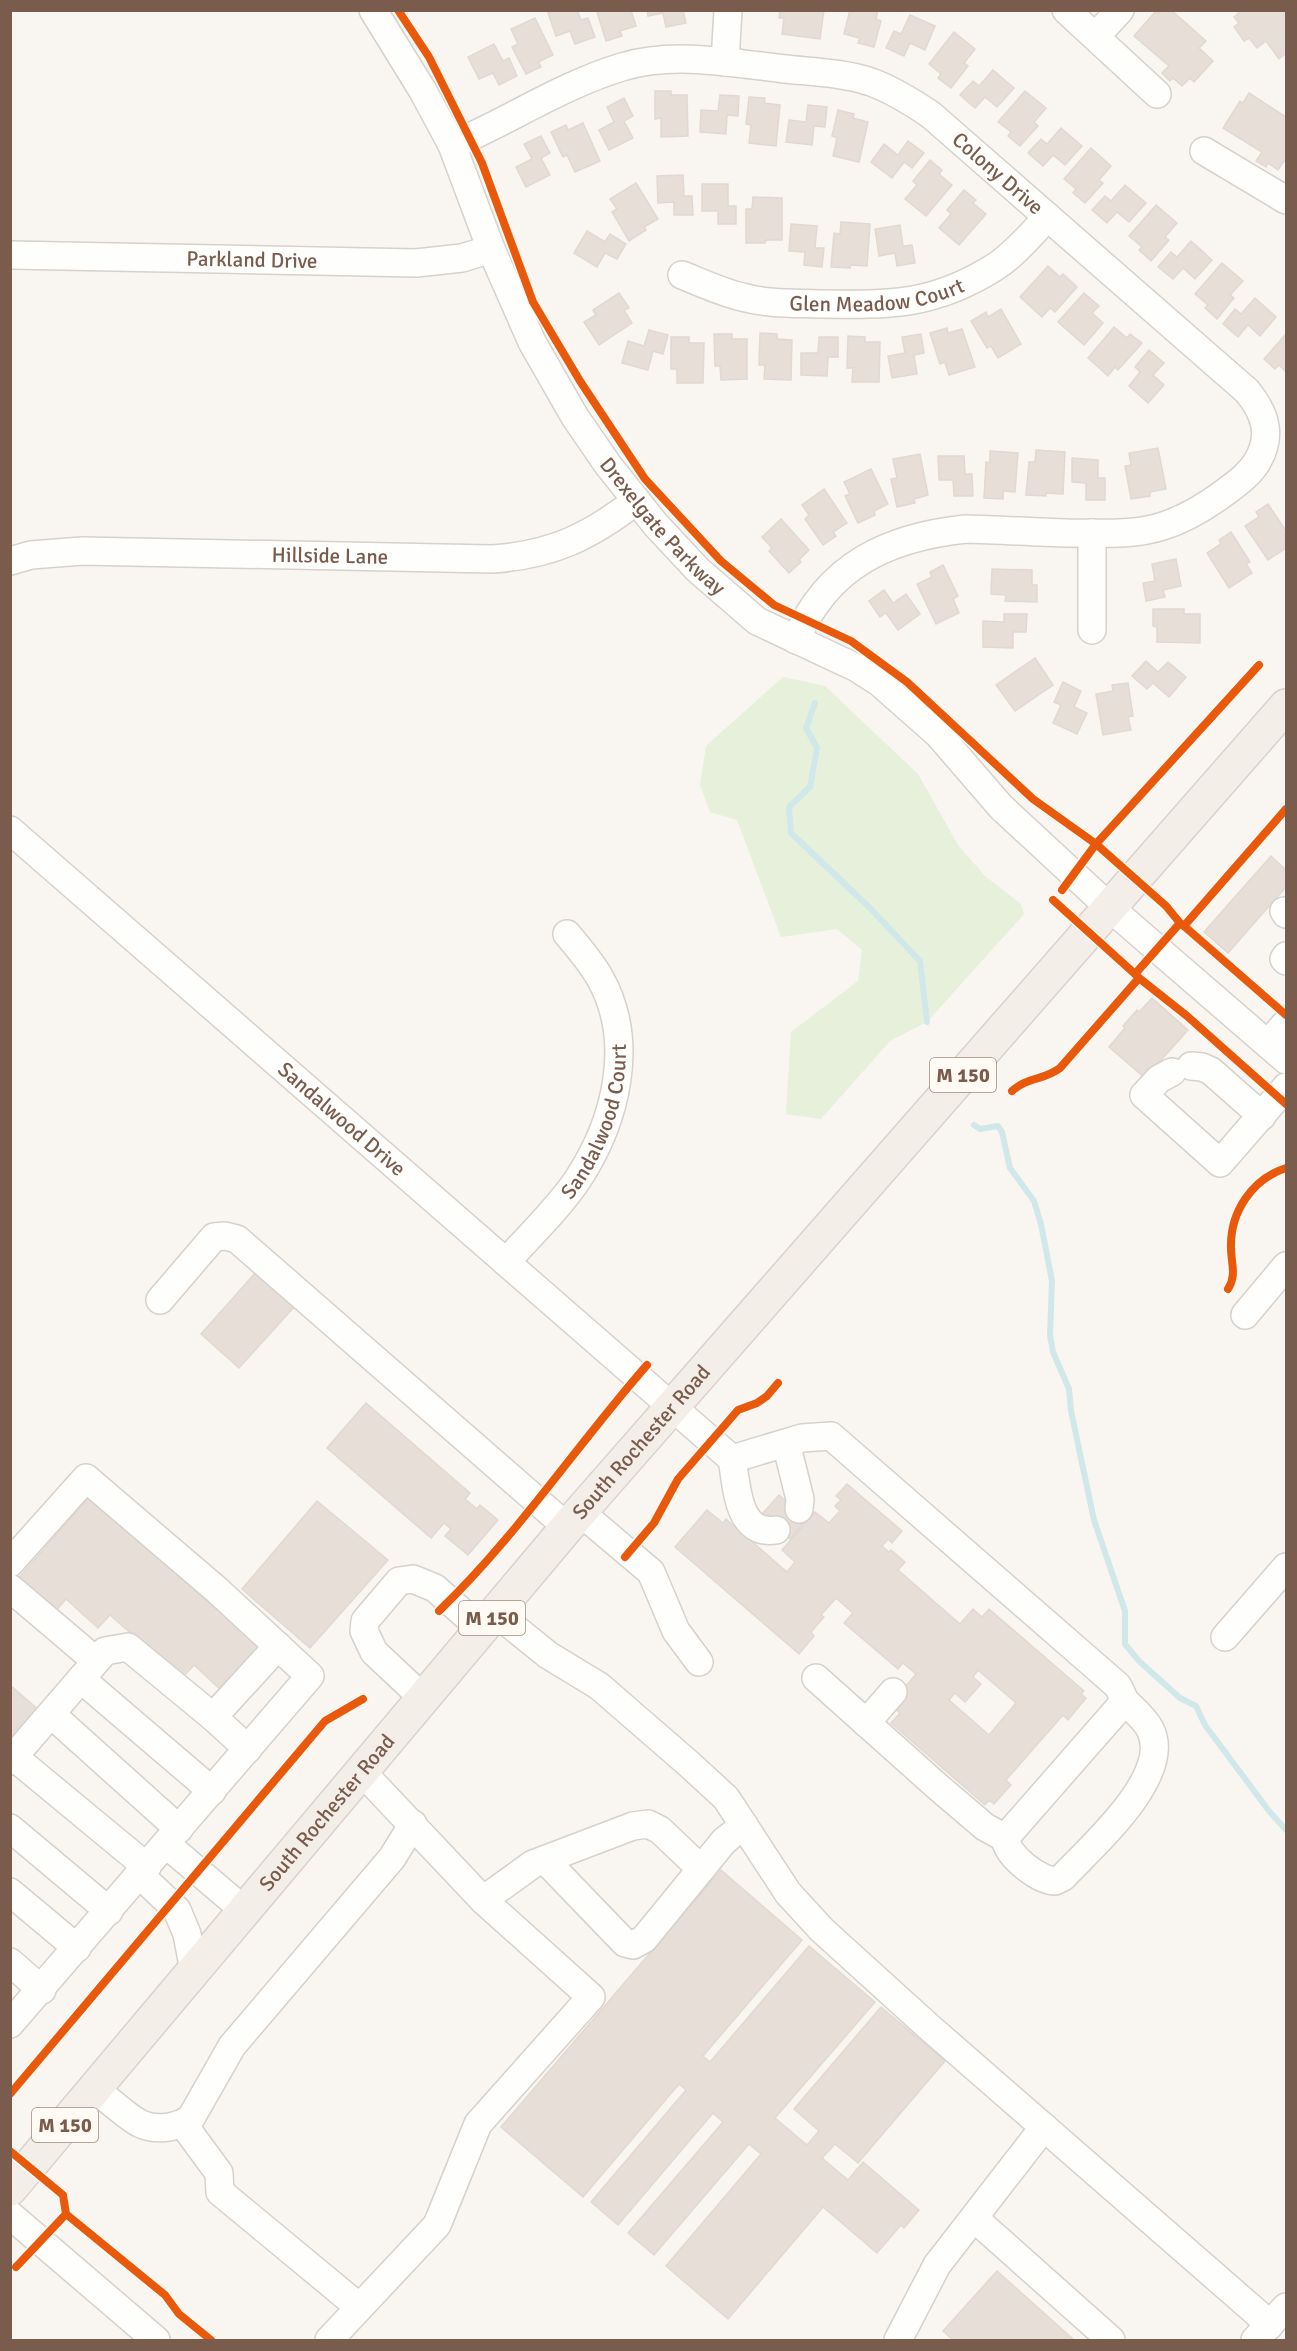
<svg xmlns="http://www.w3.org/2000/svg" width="1297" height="2351" viewBox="0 0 1297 2351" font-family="Signika,sans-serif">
<rect width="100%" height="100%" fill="#f9f5f0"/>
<path fill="#e7f0db" d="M783 677 825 686 918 774 958 845 985 876 1021 904 1024 914 927 1022 890 1041 821 1119 786 1114 791 1032 858 981 862 950 837 929 781 937 737 820 710 812 700 785 706 746Z"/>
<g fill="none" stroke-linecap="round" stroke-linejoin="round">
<g stroke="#d0e8ea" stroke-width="6">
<path d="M815 703 806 728 817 748 810 787 789 807 791 833 869 907 920 961 927 1022"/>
<path d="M974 1125 980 1129 998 1126 1002 1132 1010 1168 1034 1201 1041 1224 1052 1281 1050 1335 1053 1352 1069 1389 1071 1411 1094 1520 1125 1611V1644L1139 1661 1180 1698 1196 1706 1205 1725 1269 1811 1286 1830"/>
</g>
</g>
<g fill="#e6ded7" stroke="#e2d8d2" stroke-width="1.5" fill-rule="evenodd">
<path d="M554 10H577L581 20 588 18 595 37 575 44 570 31 556 36 548 13Z"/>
<path d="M602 10H631L636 26 620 31 622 36 606 41 597 12Z"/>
<path d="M647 10H683L686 23 666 27 663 13 648 16Z"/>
<path d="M780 10H824L820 39 782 34 784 18H779Z"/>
<path d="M850 10H878L876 19 881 21 874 47 858 43 860 38 844 34Z"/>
<path d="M1161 10H1171L1206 41 1199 48 1213 61 1194 82 1190 78 1182 86 1173 78 1170 81 1162 73 1169 66 1134 36 1156 11 1158 14Z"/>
<path d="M1242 10H1284L1286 13V53L1279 59 1266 41 1257 48 1249 38 1244 41 1234 27 1239 23 1234 17Z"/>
<path d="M910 15 935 26 925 50 910 43 904 56 886 48 894 31 901 34Z"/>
<path d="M535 18 553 55 538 62 541 67 526 74 512 47 518 44 511 29Z"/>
<path d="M954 32 975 49 964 63 968 66 951 88 938 78 941 74 929 64Z"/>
<path d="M494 44 503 61 509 58 517 76 499 85 493 73 479 79 468 57Z"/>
<path d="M993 70 1014 88 997 107 985 97 975 108 960 95 973 81 979 86Z"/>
<path d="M655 91H671V95H687L688 136 661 137V118L655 119Z"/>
<path d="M1025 91 1046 108 1034 122 1038 126 1020 146 1008 136 1011 132 998 122Z"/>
<path d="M1249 93 1286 117V162L1284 161 1278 170 1268 163 1266 167 1256 161 1262 152 1223 128 1240 101 1243 103Z"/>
<path d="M720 95 739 96 738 116 727 115 726 134 700 132 701 110 718 111Z"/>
<path d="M749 97 765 98 764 103 780 105 776 146 749 143 751 125 746 124Z"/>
<path d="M624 98 633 116 624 121 633 138 609 150 599 130 614 122 607 107Z"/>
<path d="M808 105 827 107 825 127 814 126 812 145 786 142 789 120 806 122Z"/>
<path d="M838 110 854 114 853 118 868 122 859 162 833 156 837 138 832 136Z"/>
<path d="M583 123 600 161 575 172 567 155 563 157 551 132 566 125 568 130Z"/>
<path d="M1061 128 1082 146 1065 165 1053 155 1043 166 1028 153 1041 139 1047 144Z"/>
<path d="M541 136 550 153 541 158 550 175 526 187 516 167 532 159 524 144Z"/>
<path d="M908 141 924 153 912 168 904 162 892 178 871 162 884 144 898 155Z"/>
<path d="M1091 148 1111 166 1099 180 1103 183 1085 203 1073 193 1076 189 1064 179Z"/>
<path d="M930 160 942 170 939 174 952 185 926 216 905 199 917 185 913 181Z"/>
<path d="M683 175 684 196H692L693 215H674V202L658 203 657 176Z"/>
<path d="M636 183 658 219 644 227 646 230 629 241 612 212 617 209 610 199Z"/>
<path d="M702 184H728V206H736V224H718V211H702Z"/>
<path d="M1125 185 1146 203 1129 222 1117 212 1107 223 1092 210 1105 196 1111 201Z"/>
<path d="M964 190 976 200 973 203 986 214 959 245 939 228 951 214 947 210Z"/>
<path d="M753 197 782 198V240H766L765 243H746V209H752Z"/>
<path d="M1156 205 1177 223 1165 237 1169 240 1151 261 1139 250 1142 247 1129 236Z"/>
<path d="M841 222 870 224 867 266 851 265 850 268 831 267 834 233 840 234Z"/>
<path d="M791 224 817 226 815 248H824L822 267 804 265 805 252 789 251Z"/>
<path d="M900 225 903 246 912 245 915 263 897 266 895 253 879 256 875 229Z"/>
<path d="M587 231 605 242 610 234 626 244 617 259 605 253 597 267 574 253Z"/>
<path d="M1191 241 1212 260 1195 279 1183 268 1173 279 1158 267 1171 252 1177 257Z"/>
<path d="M1222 263 1243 281 1230 295 1234 298 1217 319 1205 308 1208 305 1195 294Z"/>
<path d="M1048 266 1060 277 1063 274 1077 287 1055 312 1050 308 1042 317 1020 297Z"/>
<path d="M619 293 629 308 624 310 632 323 599 345 584 322 596 315 593 310Z"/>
<path d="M1084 293 1099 306 1092 313 1103 323 1084 345 1058 322Z"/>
<path d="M1255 298 1276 317 1260 336 1248 325 1238 337 1223 324 1235 309 1241 314Z"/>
<path d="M1001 309 1021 344 998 358 991 346 987 348 971 321 986 312 988 317Z"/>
<path d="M1114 327 1127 338 1130 334 1142 343 1118 370 1115 367 1108 376 1088 358Z"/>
<path d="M947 328 948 333 962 329 975 367 949 375 945 362 940 364 930 333Z"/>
<path d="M649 330 668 335 663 354 653 351 648 370 622 363 628 341 644 346Z"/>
<path d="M760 333 777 334V339L792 340 791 380 764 379 765 365H759Z"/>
<path d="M714 334H732V339H747V379L721 380 720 366H715Z"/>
<path d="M921 334 924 353 914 355 917 374 892 378 888 356 905 353 902 337Z"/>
<path d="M1286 334V372L1279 365 1275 369 1264 359Z"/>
<path d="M848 336 865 337V342H880L879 382H852L853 368H847Z"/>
<path d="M671 337H689V343H704L703 383H677V369H671Z"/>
<path d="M819 337H838V357H828L827 376 801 375V353H818Z"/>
<path d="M1149 350 1164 363 1153 375 1164 385 1148 403 1129 386 1140 372 1135 367Z"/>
<path d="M1158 448 1166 489 1150 492V496L1131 499 1125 466 1131 465 1129 453Z"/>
<path d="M1036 450 1065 452 1063 494 1046 493V496L1026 495 1029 462H1035Z"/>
<path d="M990 451 1018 453 1015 492 1003 491V499L984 498 986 462 990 463Z"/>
<path d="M920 454 928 495 914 499 915 503 897 507 891 479 897 478 893 459Z"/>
<path d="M938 456H964L965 474H972L973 496H954L953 480H939Z"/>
<path d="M1072 458 1098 460V478H1105V500H1086V483L1072 482Z"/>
<path d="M871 469 888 504 874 511 875 515 858 523 845 496 850 494 844 482Z"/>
<path d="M824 489 847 523 833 532 836 536 823 545 805 519 809 515 802 505Z"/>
<path d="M1268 504 1286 531 1285 536 1286 548 1268 560 1245 526 1259 517 1256 512Z"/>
<path d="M781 519 809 550 799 560 801 562 789 573 769 551 772 548 762 537Z"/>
<path d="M1231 532 1250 562 1246 564 1252 573 1229 588 1207 553 1221 544 1219 540Z"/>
<path d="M1176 559 1181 586 1163 590 1165 597 1146 601 1143 583 1155 581 1152 564Z"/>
<path d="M943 565 958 596 953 599 959 613 936 624 917 584 932 577 930 572Z"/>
<path d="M992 569 1032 570V585H1037V602L1005 601 1006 595 991 594Z"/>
<path d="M884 590 893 603 906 594 920 614 898 630 886 613 880 617 869 601Z"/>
<path d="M1153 609H1184V614H1200V643L1157 642V627L1153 626Z"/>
<path d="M1004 614H1027L1026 632H1013V648L983 647V621L1004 622Z"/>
<path d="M1035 658 1053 685 1015 711 996 685Z"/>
<path d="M1146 661 1158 672 1168 662 1186 677 1169 697 1153 683 1147 689 1132 676Z"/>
<path d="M1063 682 1081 691 1074 707 1087 713 1077 734 1053 723 1061 705 1054 702Z"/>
<path d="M1128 683 1133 716 1128 717 1131 730 1103 735 1096 694 1113 691 1112 685Z"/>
<path d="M1271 856 1286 870V887L1228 953 1204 932Z"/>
<path d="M1152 998 1188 1030 1145 1078 1109 1047 1125 1028 1123 1026 1137 1010 1139 1012Z"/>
<path d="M256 1272 295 1306 239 1368 201 1334Z"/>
<path d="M366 1403 470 1493 465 1499 477 1509 480 1505 498 1520 468 1555 445 1536 451 1529 444 1523 431 1538 327 1448Z"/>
<path d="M847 1484 902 1531 892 1543 888 1539 882 1546 889 1552 891 1550 905 1562 898 1570 960 1624 973 1609 982 1617 989 1609 1084 1691 1081 1694 1086 1698 1068 1720 1063 1715 1006 1780 1011 1785 994 1804 989 1800 985 1805 891 1723 900 1713 890 1705 916 1674 903 1663 898 1669 844 1623 853 1613 836 1598 821 1615 824 1617 811 1632 814 1636 799 1654 675 1547 707 1510 723 1523 726 1519 787 1572 795 1562 782 1550 815 1512 829 1523 840 1511 835 1506 841 1500 836 1496ZM978 1670 1016 1703 989 1735 949 1700 955 1693 965 1702 981 1684 973 1677Z"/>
<path d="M779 1495 807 1519 790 1539 762 1514Z"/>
<path d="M90 1496 263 1645 222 1691 194 1665 182 1678 110 1615 98 1628 66 1599 54 1613 17 1580Z"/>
<path d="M317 1501 388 1560 310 1648 242 1589Z"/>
<path d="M10 1685 40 1711 10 1745Z"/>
<path d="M721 1870 802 1940 703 2056 710 2062 809 1946 875 2002 775 2118 807 2145 819 2131 794 2109 881 2007 945 2061 858 2163 835 2144 822 2158 848 2180 863 2162 919 2210 904 2228 901 2225 877 2253 823 2207 728 2319 666 2266 761 2154 749 2144 654 2255 628 2233 723 2122 713 2113 618 2225 591 2202 686 2090 679 2084 583 2197 501 2127Z"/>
<path d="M997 2271 1074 2340H953L943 2331Z"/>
</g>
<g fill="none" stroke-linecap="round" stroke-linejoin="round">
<defs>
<g id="minor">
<path id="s1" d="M373 10 423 91 452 145 491 249 532 342 575 417 608 465 656 525 698 570 757 621 857 668 879 682 938 734 1001 807 1109 907 1286 1060"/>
<path d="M1066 10 1157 94"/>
<path d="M1096 36 1120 10"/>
<path d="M725 62 728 10"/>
<path id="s2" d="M452 145C509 121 562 85 622 67 673 51 733 63 785 69 814 72 844 73 871 82 893 90 912 102 931 115L1247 391C1265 413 1273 435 1257 462 1249 475 1236 484 1224 493 1205 507 1185 519 1163 526 1133 536 1098 533 1067 533 1034 532 1000 530 966 529 889 537 827 565 796 640"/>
<path d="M1204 151 1286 200"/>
<path id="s3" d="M10 255 416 263 462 258 491 249"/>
<path id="s4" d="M682 275C702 283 721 292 742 297 767 304 794 303 819 304 890 305 933 306 995 267 1015 254 1031 234 1048 217"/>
<path id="s5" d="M10 561 31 555 82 551 492 559C552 555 589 537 636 501"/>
<path d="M1092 630V533"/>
<path id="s6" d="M10 830 732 1459 802 1438 831 1436 1118 1686 1125 1701 1005 1838"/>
<path d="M1284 911 1286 914"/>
<path d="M1286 956 1284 959 1286 961"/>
<path d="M1268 1044 1286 1023"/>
<path d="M1191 1066 1202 1067 1211 1071 1262 1116"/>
<path d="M1172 1072 1159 1079 1144 1095 1220 1163 1286 1087"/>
<path id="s7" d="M506 1262C530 1235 558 1209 578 1179 616 1121 636 1042 600 978 591 962 579 948 567 934"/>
<path d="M160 1300 214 1237 225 1236 237 1239 567 1527"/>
<path d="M1245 1315 1286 1266"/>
<path d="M786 1443 800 1499 799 1509"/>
<path d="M732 1459C737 1486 737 1536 776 1530"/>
<path d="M580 1512 651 1572 676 1631 699 1662"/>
<path d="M10 1563 86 1478 217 1590 310 1676 10 2024"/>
<path d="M10 1588 96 1661"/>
<path d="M496 1613 548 1655 599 1686 689 1764 726 1798 788 1893 822 1930 929 2027 1257 2313 1269 2326"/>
<path d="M1225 1637 1286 1567"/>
<path d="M816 1678 938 1787 985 1827 1005 1838C1007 1856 1038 1880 1055 1881L1063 1877C1092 1846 1174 1775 1150 1729 1145 1719 1133 1709 1125 1701"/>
<path d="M81 1679 212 1791"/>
<path d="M423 1698 374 1652 364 1631 365 1621 399 1581 413 1579 435 1588 481 1629"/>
<path d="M51 1714 179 1829"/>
<path d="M213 1717 248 1749"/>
<path d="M866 1723 893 1692"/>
<path d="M14 1757 147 1867"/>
<path d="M10 1761 105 1651 128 1647 213 1717 278 1646"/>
<path d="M10 1828 109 1911"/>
<path d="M166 1844 245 1911"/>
<path d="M545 1860 625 1943 633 1945 644 1939 724 1841 744 1825"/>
<path d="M140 1875 177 1910 187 1934 194 1971"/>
<path d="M10 1892 77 1948"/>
<path d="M483 1900 533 1864 633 1826 648 1824 660 1830 701 1869"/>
<path d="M10 1962 42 1990"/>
<path d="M95 2089C107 2098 128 2118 141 2124 156 2131 178 2128 191 2118L232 2046 392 1858 413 1824"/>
<path d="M183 2124 219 2173 220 2192 359 2307"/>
<path d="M10 2215 156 2340"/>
<path d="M974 2218 1111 2340"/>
<path d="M329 2340 437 2225 478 2124 591 1997 483 1900 362 1772"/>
<path d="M898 2340 937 2265 1044 2127"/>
<path d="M1255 2340 1286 2307"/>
</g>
<g id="major">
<path id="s8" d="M10 2189 580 1512 1286 706"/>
</g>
</defs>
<use href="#minor" stroke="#d7d1cb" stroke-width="30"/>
<use href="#major" stroke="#dad1cc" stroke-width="36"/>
<use href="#minor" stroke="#fefefd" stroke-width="27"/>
<use href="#major" stroke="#f3eee8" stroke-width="33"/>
<defs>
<g id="cycleway">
<path d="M398 10 429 57 482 163 533 302 580 381 645 479 721 561 774 605 851 641 907 682 1033 799 1096 844 1166 906 1180 923"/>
<path d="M1062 890 1096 844 1259 665"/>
<path d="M1053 900 1135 974"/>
<path d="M1184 926 1286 1015"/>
<path d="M1139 978 1187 1016 1286 1104"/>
<path d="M1012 1091C1029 1076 1043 1081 1060 1068L1139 978 1135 974 1180 923 1184 926 1286 809"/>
<path d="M1228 1289C1237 1275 1231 1263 1231 1248 1230 1212 1252 1179 1286 1168"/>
<path d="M625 1557 654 1523 678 1479 738 1410 757 1403 767 1396 778 1383"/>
<path d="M439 1611C517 1536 576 1446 647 1365"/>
<path d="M10 2094 325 1721 363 1699"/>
<path d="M10 2151 63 2195 66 2214 16 2267"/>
<path d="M66 2214 165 2295 179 2314 211 2340"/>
</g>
</defs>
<use href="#cycleway" stroke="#fffaf3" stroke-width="11"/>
<use href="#cycleway" stroke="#e8590c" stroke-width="8"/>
</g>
<g text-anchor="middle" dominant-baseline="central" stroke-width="4.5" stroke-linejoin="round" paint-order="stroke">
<g fill="#fffaf3" stroke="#a28b7f" stroke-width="1.5">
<rect x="930" y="1058" width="66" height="34" rx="4.5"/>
<rect x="459" y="1601" width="66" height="34" rx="4.5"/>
<rect x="32" y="2108" width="66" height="34" rx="4.5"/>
</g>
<g font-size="20" font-weight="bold" fill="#7a5c4d">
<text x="963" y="1075">M 150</text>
<text x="492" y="1618">M 150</text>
<text x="65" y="2125">M 150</text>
</g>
<g font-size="21" fill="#7a5c4d" stroke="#fffaf3">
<text stroke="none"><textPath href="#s2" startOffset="596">Colony Drive</textPath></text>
<text stroke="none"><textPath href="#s3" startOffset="242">Parkland Drive</textPath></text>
<text stroke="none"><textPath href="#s4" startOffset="200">Glen Meadow Court</textPath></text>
<text stroke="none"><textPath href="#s1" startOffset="596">Drexelgate Parkway</textPath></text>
<text stroke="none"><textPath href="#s5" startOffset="321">Hillside Lane</textPath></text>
<text stroke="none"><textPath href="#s6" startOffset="440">Sandalwood Drive</textPath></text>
<text stroke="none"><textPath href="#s7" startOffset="171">Sandalwood Court</textPath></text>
<text stroke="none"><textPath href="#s8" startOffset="978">South Rochester Road</textPath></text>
<text stroke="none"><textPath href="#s8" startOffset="492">South Rochester Road</textPath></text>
</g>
</g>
<rect width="1297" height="2351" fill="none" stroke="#7a5c4d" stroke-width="24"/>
</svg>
